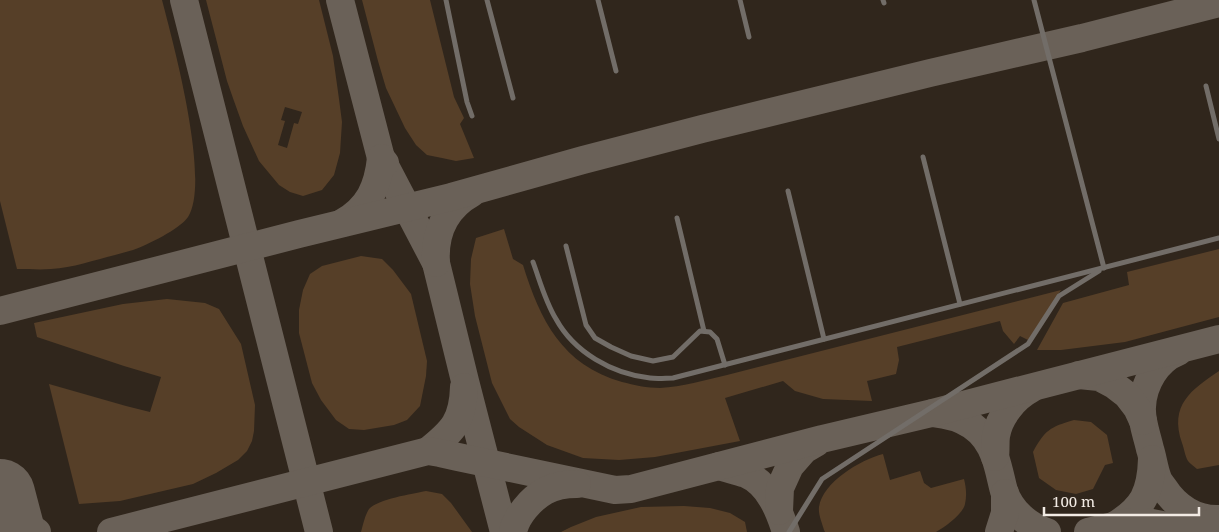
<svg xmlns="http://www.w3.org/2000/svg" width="1219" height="532" viewBox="0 0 1219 532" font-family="'Noto Serif',serif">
<rect width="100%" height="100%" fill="#30261c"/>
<g fill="#563f28" fill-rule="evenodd">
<path d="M0 0H162C173 42 211 181 188 217 180 229 147 245 133 250 127 252 121 253 115 255 94 260 73 268 51 269 40 270 29 269 17 269L0 201Z"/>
<path d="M206 0H319L333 56 339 99 342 122 340 153 334 175 322 190 303 196 290 192 279 185 259 161 243 126 234 101 227 81ZM285 107 302 112 298 124 294 123 287 148 278 145 285 121 281 120Z"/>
<path d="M362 0H430L454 97 464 118 460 124 474 158 456 161 442 158 427 155 416 145 405 128 386 88 378 61Z"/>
<path d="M504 229 513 259 523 265C540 320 562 365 622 382 634 385 647 388 660 388 682 387 705 380 727 375L1061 290 1030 341 1020 336 1014 344 1003 331 1000 321 897 347 899 360 896 374 867 381 872 401 823 399 795 391 783 381 725 398 740 441 655 457 619 460 583 458 547 445 519 427 510 419 492 383 475 316 470 284 471 259 476 238Z"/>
<path d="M1219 249V317L1125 342 1061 350H1037L1063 303 1129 285 1127 272Z"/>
<path d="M361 256 382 259 393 270 411 294 427 361 426 376 420 406 407 420 394 425 364 430 349 429 336 420 321 400 312 383 299 333V310L303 290 310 274 322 266Z"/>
<path d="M167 299 205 303 219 309 241 344 255 405 254 431 252 441 247 451 238 460 216 473 193 484 120 501 79 504 49 384 126 406 150 412 161 377 124 366 37 337 34 323 123 304Z"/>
<path d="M1219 371V465L1197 469C1194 466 1190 464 1188 461 1185 456 1184 448 1182 443 1169 405 1191 390 1219 371Z"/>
<path d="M1074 420 1091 422 1107 435 1113 463 1105 465 1093 489 1076 494 1056 490 1039 478 1033 452C1045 430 1050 427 1074 420Z"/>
<path d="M883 454 890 480 920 471 924 483 931 488 964 479C966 487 967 495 965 504 963 514 945 527 936 532H825L824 530C822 523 818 514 819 507 823 482 860 460 883 454Z"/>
<path d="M426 491 442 494 451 503 472 532H361C363 525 365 515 369 509 378 499 412 494 426 491Z"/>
<path d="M684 506 710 508 730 513 745 522 747 532H561L571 527 596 517 641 507Z"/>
</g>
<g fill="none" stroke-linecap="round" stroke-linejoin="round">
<g stroke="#6a6158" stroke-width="28">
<path d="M184 0 319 532"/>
<path d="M340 0 381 158 436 263 465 381 504 532"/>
<path d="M342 223C369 208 378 187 381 158L385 163"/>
<path d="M435 259 436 263C434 233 445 208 472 193"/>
<path d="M0 311 299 234 451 197 583 160 702 129 930 73 1082 38 1219 3"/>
<path d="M1178 352C1157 360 1143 384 1142 407 1141 421 1147 435 1150 449 1153 458 1154 469 1158 479 1159 482 1162 485 1164 488 1176 507 1196 520 1219 519"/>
<path d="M1079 375 1099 377 1114 385 1127 395 1137 408 1143 421"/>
<path d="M933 413C963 416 985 428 995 457 999 468 1001 480 1004 491 1011 511 1028 526 1047 532"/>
<path d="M428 451C453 431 463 421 464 387"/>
<path d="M995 457C996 450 995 443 996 436 999 417 1014 398 1031 389"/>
<path d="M719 466C728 469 738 471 746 474 769 484 779 510 786 532"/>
<path d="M0 491C11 510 17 520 37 532"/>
<path d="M779 511 780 488 790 466 804 450 816 443"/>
<path d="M1114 526C1143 508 1151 493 1152 459"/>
<path d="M111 532 428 451 440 453 458 457 615 490 631 489 822 439 932 413 1219 339"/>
<path d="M513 532C516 516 531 499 545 491 554 486 566 484 577 484"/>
<path d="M999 532 1005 513V493"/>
<path d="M1088 532 1131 522H1147L1177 528 1201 526 1216 522"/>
</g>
<path stroke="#6a6158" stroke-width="70" d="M0 494 10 532"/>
<g stroke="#726d68" stroke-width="5">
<path d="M446 0 467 102 472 116"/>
<path d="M487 0 513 98"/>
<path d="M598 0 616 71"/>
<path d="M740 0 749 37"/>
<path d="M883 0 884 3"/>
<path d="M1034 0 1104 268"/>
<path d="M1206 86 1219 139"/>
<path d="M923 157 960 304"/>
<path d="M788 191 824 339"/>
<path d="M677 218 704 331"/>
<path d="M566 246 586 325 595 338 611 347 631 356 653 361 673 357 700 331 710 332 717 339 725 365"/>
<path d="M533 262C540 281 545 301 556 319 574 352 612 374 650 378 658 379 666 378 673 378L1219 238"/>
<path d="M789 532 822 479 1028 344 1059 296 1099 271"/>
</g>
</g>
<path d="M1044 507v8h155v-8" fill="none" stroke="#f2ebe4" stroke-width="2.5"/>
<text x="1052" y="507" font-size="15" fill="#f2ebe4" stroke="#30261c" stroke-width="4" paint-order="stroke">100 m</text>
</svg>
